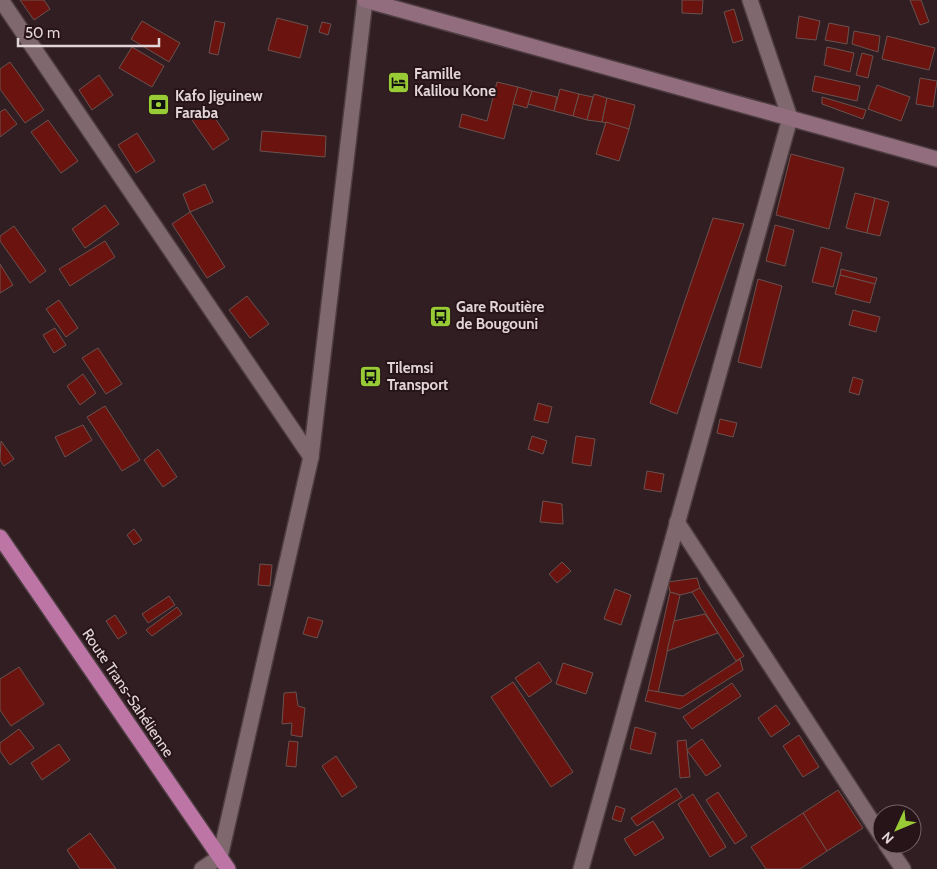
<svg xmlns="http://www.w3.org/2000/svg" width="937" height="869" viewBox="0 0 937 869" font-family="Cabin,sans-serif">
<rect width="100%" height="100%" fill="#311e22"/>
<g fill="#6b130e" stroke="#69524f">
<path d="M20 0H44L50 9 34 20Z"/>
<path d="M682 0H703L702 14 682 13Z"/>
<path d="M910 0H921L929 22 920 25Z"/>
<path d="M734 9 743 40 733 43 724 12Z"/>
<path d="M799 16 820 21 816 40 796 38Z"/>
<path d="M277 18 308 26 300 58 268 50Z"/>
<path d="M142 21 180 43 169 62 131 39Z"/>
<path d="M215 21 225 23 218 55 209 53Z"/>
<path d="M322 22 331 24 328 35 319 32Z"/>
<path d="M829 23 849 27 847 44 825 40Z"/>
<path d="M854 31 880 36 878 52 852 44Z"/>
<path d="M887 36 935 48 929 70 882 59Z"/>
<path d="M132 47 164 66 152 87 119 68Z"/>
<path d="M827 47 854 53 850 72 824 65Z"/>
<path d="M862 53 873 56 868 78 856 75Z"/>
<path d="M10 62 44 110 25 123 0 89V69Z"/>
<path d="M99 75 113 95 92 110 79 90Z"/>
<path d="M815 76 860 86 857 101 812 91Z"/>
<path d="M920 78 937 81 933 107 916 104Z"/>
<path d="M497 82 518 87 504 139 459 127 462 114 487 121Z"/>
<path d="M877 85 910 97 901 121 868 109Z"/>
<path d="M518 87 532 91 527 108 513 104Z"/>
<path d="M560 89 579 94 573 116 554 111Z"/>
<path d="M532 91 557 97 554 111 528 104Z"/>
<path d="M579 94 593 97 587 120 573 116Z"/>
<path d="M594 94 607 98 602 122 587 120Z"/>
<path d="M822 97 866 110 863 119 822 104Z"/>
<path d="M607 98 635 105 629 129 602 122Z"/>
<path d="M5 109 17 124 0 137V112Z"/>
<path d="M209 109 229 139 213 150 192 120Z"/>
<path d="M48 120 78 161 61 173 31 132Z"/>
<path d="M606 122 629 129 619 161 596 154Z"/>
<path d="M262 131 326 136 325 157 260 151Z"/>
<path d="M137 133 155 161 136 173 118 145Z"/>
<path d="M791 154 844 168 829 229 776 215Z"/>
<path d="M205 184 213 202 190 212 183 194Z"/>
<path d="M855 193 875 198 867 233 846 228Z"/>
<path d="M875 198 889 202 880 236 867 233Z"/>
<path d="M105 205 119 224 85 248 72 229Z"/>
<path d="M190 212 225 267 207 278 172 224Z"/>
<path d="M713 218 744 224 677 414 650 403Z"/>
<path d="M775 225 794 230 785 266 766 261Z"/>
<path d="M14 226 46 271 30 283 0 241V236Z"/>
<path d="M105 241 115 257 70 286 59 269Z"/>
<path d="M821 247 842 253 833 287 812 282Z"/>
<path d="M0 264 13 285 0 293Z"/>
<path d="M841 269 877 278 875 284 840 275Z"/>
<path d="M840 275 875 284 870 303 835 294Z"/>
<path d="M758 279 782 286 761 368 738 362Z"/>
<path d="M247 296 269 324 250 338 229 310Z"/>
<path d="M59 300 78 328 66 337 46 309Z"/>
<path d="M853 310 880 317 876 332 849 325Z"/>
<path d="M55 328 66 345 54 353 43 335Z"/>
<path d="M98 348 122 384 106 394 82 358Z"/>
<path d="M83 374 96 393 80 405 67 386Z"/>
<path d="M853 377 863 380 859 395 849 392Z"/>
<path d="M538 403 552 407 548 423 534 420Z"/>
<path d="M105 406 140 460 122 471 87 417Z"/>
<path d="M720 419 737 423 733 437 717 433Z"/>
<path d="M83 425 92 440 65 457 55 437Z"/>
<path d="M532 436 547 441 543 454 528 449Z"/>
<path d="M576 436 595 439 591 466 572 463Z"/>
<path d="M1 441 14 459 4 466 0 460Z"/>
<path d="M158 449 177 477 163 487 144 460Z"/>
<path d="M647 471 664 474 661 492 644 489Z"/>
<path d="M543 501 562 504 563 524 540 522Z"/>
<path d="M134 529 142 540 134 545 127 535Z"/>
<path d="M562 562 571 571 557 583 549 574Z"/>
<path d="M260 564 272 565 270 586 258 585Z"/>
<path d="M697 578 700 588 692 592 680 595 670 592 668 582Z"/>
<path d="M700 588 744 656 736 661 692 592Z"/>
<path d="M615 589 631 595 621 625 604 619Z"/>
<path d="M670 592 680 595 658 693 648 690Z"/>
<path d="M169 596 175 605 148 623 142 614Z"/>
<path d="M177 607 182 614 152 636 146 630Z"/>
<path d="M705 614 718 633 667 651 674 621Z"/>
<path d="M115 615 127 633 118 639 106 621Z"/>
<path d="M308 617 323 621 317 638 303 634Z"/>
<path d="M740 659 743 670 680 709 645 701 648 690 683 696Z"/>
<path d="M539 662 552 681 529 697 515 678Z"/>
<path d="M563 663 593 673 586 694 556 684Z"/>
<path d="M19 667 44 704 11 726 0 710V679Z"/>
<path d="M513 682 573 772 551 787 491 697Z"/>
<path d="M732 683 741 696 692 729 683 717Z"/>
<path d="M296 692 298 706 305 708 302 737 291 735 292 723 282 724 284 693Z"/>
<path d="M776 705 790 724 771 737 758 718Z"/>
<path d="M635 727 656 733 651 754 630 749Z"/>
<path d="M19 729 34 748 10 765 0 751V743Z"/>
<path d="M799 735 819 767 803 777 783 746Z"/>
<path d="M702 739 721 766 706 776 687 750Z"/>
<path d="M686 740 690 777 680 778 677 741Z"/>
<path d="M289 741 298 742 296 767 286 766Z"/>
<path d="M59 744 70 760 42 780 31 763Z"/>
<path d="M336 756 357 787 342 797 322 766Z"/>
<path d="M676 788 682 797 637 826 631 818Z"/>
<path d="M838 790 863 828 827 851 803 813Z"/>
<path d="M718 792 747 836 735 844 706 800Z"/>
<path d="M693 794 726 847 710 857 678 804Z"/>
<path d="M616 806 625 809 621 822 612 819Z"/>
<path d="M803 813 827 851 800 869H766L751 847Z"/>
<path d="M653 821 664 838 635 856 624 839Z"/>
<path d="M90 833 116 869H80L67 850Z"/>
</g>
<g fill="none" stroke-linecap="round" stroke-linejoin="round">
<defs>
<g id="street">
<path d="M1 0 311 457"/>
<path d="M677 522 882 837"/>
<path d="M886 844 903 869"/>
<path d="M202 869 220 857 311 457 365 0"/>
<path d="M581 869 790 118 750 0"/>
</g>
<path id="secondary" d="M365 0 937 159"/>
<path id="highway" d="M0 537 228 869"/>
</defs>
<use href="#street" stroke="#4d3d41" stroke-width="18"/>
<use href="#secondary" stroke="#4d3d41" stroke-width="18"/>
<use href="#highway" stroke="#4d3d41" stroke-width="18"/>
<use href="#street" stroke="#80696e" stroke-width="15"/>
<use href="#secondary" stroke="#926d7e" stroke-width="15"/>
<use href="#highway" stroke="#bc75a5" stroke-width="15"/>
</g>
<defs>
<symbol id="hotel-square" viewBox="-11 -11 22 22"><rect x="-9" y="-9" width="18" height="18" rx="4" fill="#99cb36" stroke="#261419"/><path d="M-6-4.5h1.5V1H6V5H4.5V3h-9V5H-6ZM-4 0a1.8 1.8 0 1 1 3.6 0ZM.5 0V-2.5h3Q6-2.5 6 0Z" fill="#111"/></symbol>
<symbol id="bank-square" viewBox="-11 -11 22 22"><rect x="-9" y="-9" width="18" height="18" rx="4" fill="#99cb36" stroke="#261419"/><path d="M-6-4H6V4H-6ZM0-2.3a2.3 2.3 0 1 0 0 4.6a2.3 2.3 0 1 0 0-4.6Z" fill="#111"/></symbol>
<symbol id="bus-square" viewBox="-11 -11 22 22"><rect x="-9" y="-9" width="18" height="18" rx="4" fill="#99cb36" stroke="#261419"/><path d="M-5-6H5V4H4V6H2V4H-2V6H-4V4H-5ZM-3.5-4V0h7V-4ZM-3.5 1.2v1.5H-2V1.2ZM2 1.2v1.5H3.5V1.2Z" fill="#111"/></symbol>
</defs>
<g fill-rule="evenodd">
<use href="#hotel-square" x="386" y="70" width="25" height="25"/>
<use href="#bank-square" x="146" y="92" width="25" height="25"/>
<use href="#bus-square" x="428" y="304" width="25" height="25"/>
<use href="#bus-square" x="358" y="364" width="25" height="25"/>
</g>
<g text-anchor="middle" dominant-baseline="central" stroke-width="4" stroke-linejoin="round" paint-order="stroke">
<g font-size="15" font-weight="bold" fill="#e2d5d7" stroke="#261419" text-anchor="start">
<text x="414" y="74">Famille<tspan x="414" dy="17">Kalilou Kone</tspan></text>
<text x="175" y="96">Kafo Jiguinew<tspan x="175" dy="17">Faraba</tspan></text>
<text x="456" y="307">Gare Routière<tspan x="456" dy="17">de Bougouni</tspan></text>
<text x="387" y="368">Tilemsi<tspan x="387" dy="17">Transport</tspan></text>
</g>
<g font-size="15" fill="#e2d5d7" stroke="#261419">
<text transform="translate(128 693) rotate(56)">Route Trans-Sahélienne</text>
</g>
</g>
<g transform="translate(897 829) rotate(226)"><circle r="24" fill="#261419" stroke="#716165"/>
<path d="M0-4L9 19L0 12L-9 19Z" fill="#99cb36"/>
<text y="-8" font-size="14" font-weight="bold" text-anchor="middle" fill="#e2d5d7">N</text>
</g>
<path d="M18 38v8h141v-8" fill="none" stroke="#e2d5d7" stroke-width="2.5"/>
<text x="25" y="38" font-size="15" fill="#e2d5d7" stroke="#261419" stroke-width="4" paint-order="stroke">50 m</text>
</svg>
